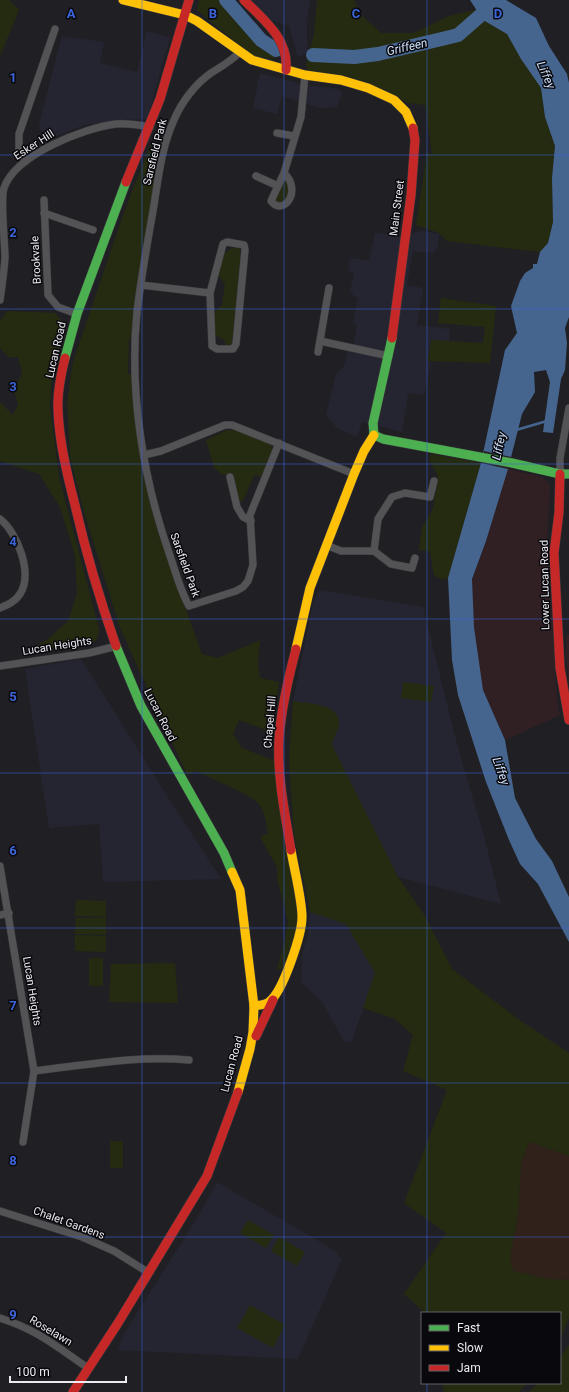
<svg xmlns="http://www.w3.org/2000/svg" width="569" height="1392" viewBox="0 0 569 1392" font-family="Roboto,sans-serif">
<rect width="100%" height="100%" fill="#202024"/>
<g fill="#252431">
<path d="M250 0H310L307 21V53L298 57 289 26 265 18Z"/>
<path d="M147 31 170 37 147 119 121 120 84 125 50 139 39 129 40 120 62 36 104 42 100 63 137 72Z"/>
<path d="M260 73 300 84 338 89 342 93 337 107 319 108 282 96 277 114 253 108Z"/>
<path d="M421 231 439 234 438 246 433 253 413 251 407 285 423 288 417 325 450 329 449 341 431 340 428 361 431 362 424 395 408 393 402 432 362 422 357 437 337 428 326 415 336 374 344 366 348 351 354 344 357 325 353 323 358 298 353 296V293L350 292 354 273 348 271 350 258 369 261 375 233 399 237Z"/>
<path d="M319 590 423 607 457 744 484 836 501 904 398 877 332 745 334 735 340 725 293 701 313 603Z"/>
<path d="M81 659 169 799 221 879 103 882 99 824 49 828 25 669Z"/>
<path d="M310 912 346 924 375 973 352 1041 345 1043 322 1002 301 982 302 960 301 958 308 935Z"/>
<path d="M217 1182 334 1250 342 1259 298 1359 118 1350 121 1340 133 1319 199 1215Z"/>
</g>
<g fill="#302024">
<path d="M508 469 542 477 550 485 547 542 557 700 560 715 505 740 483 690 474 627 472 579 486 541Z"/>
<path d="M566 635H569V683L566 658Z"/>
</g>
<path fill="#30211b" d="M529 1142 569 1156V1280L550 1279 513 1271 510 1257 518 1215 521 1163Z"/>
<g fill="#252b10">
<path d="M0 0H9L19 10 0 56Z"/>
<path d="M199 0H220L260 43 275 52 274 59 252 56 197 10Z"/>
<path d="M317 0H354L361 15 381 33H414L449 16 475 10 483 20 507 34 521 59 541 87 545 117 555 146 552 178 553 222 548 243 540 252 447 241 439 233 416 225 427 153 432 154 425 105 408 103 385 90 366 82 343 75 307 70 306 66 314 34Z"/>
<path d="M150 146 159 149V157L136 291 133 337 129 339 128 374 133 375 142 463 157 530 202 654 218 658 260 640 258 665 260 678 279 682 276 705 269 710 266 730 239 720 233 734 242 748 275 761 282 827 295 890 298 928 283 969H277L285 939 288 921 277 879V867L260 837 268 833C266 822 265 812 258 803 249 794 210 778 196 771L187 775 120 628 84 512 70 457 67 402 73 362 124 212Z"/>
<path d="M284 178 289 184V197L283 203 274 201Z"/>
<path d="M232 248H239L241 254 232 344 229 346 225 344V341L215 335 214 312 222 305 225 284 218 275 223 254Z"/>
<path d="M441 298 496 306 490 363 428 361 431 340 483 343 485 327 438 323Z"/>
<path d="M7 311 55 313 62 321 65 330 52 376 50 406 59 477 99 629 98 637 94 642 25 653 48 639 68 621 77 594 75 555 60 507 39 474 0 461V402L13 415 18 404 14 390 22 373 18 357H8L0 348V321Z"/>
<path d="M227 430H236L269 442C277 453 266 466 262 477L254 475 243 501 239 502 233 474 223 475 214 468 206 440Z"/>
<path d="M431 454 481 463 448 578 442 580 434 575 430 552 419 550 422 527 433 509 438 476 429 460Z"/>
<path d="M403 682 434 686 431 702 401 698Z"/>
<path d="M293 701C307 704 341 703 339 724 339 730 333 738 332 745L398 877 425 916 452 969 521 1021 569 1053V1156L529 1142 521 1163 518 1215 510 1257 513 1271 550 1279 569 1280V1318L560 1339V1313H425L404 1294 446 1233 404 1203 447 1090 403 1071 413 1035 395 1019 363 1008 375 973 346 924 310 912 294 834 289 760Z"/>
<path d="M76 900 106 901V917L75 916Z"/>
<path d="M76 918H106V935L75 934Z"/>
<path d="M75 935 106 936V952L75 951Z"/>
<rect x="89" y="958" width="14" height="28"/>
<path d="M175 963 178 1003 109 1002 111 964Z"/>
<rect x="110" y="1141" width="13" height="27"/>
<path d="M248 1220 274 1235 266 1248 240 1233Z"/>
<path d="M279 1237 305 1252 297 1266 271 1251Z"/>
<path d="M250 1305 285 1325 273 1348 237 1328Z"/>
<path d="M569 1345V1392H529L538 1383H560V1357Z"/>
<path d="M442 1383H527L519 1392H444Z"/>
</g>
<path fill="#46658e" d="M470 0H506L536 18 549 46 567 74 569 83V317L565 328 567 343 565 370 561 379 553 433 543 432 550 382 546 370 534 372 535 392 522 414 508 469 486 541 472 579 474 627 483 690 505 740 515 798 536 839 552 861 569 897V942L538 884 520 864 509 840 486 782 458 695 452 660 448 578 481 463 505 350 517 333 511 306 520 281 525 273 533 268V264H537L540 252 548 243 553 222 552 178 555 146 545 117 541 88 521 59 507 34 483 20Z"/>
<path fill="#202024" d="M484 451 511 457 508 469 481 463Z"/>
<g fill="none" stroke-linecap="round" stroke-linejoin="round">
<path stroke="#46658e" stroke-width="2.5" d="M516 430 547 421"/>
<g stroke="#46658e" stroke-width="14">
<path d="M226 0 261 40 276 50"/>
<path d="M313 55 354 57 378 54 446 38 458 35 490 7"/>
</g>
<defs>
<g id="street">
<path d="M240 52C230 62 222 66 211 73 195 84 181 103 174 120 161 148 158 181 153 211 147 245 141 278 137 312 129 392 143 478 169 553 175 570 180 590 189 606L236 591 243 587 248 581 253 565 250 515 279 443"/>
<path d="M277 133 294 136"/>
<path d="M26 161 19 149V134L55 29"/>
<path d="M284 173C303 191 283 217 271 201L284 173 301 117 305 75"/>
<path d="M256 176 278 186"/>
<path d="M44 200 48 295 58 307 77 314"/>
<path d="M44 213 93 230"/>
<path d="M141 285 210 293 223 244 227 242 244 245 245 250 236 344 233 349H217L212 346 210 293"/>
<path d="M0 300C2 286 4 272 5 258 5 242 0 200 4 188 15 155 83 128 116 124 127 123 139 125 150 127"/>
<path d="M320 341 389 356"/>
<path d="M318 352 329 288"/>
<path d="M144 455 161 451 225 425H232L354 474"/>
<path d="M560 474V458L569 408"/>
<path d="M230 477 237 507 243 517 251 521"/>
<path d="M0 519C18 533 33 574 20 594 15 602 7 605 0 608"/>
<path d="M326 545 341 551H374L378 519 392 497 405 493 430 497 434 481"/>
<path d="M374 551 391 564 412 568 415 558"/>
<path d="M0 666 89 653 117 646"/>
<path d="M0 866 34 1071 23 1142"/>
<path d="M0 915 9 913"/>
<path d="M34 1071C86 1065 137 1055 189 1060"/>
<path d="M0 1211 82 1237 114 1251 149 1273"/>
<path d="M0 1318C38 1330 57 1347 88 1368"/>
</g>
<g id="fast">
<path d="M65 358 77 314 126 182"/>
<path d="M374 435 373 423 392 338"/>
<path d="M374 435 383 439 512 463 560 474H569"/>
<path d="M116 646 141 706 224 853 232 872"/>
</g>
<g id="slow">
<path d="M123 0 185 15 197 21 252 60 305 75 341 80 368 88 394 100 406 112 413 128"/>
<path d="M296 649 310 588 354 474 364 451 374 435"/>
<path d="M232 872 240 890 254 1006 253 1032 250 1049 238 1092"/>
<path d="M254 1006C259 1005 265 1005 269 1002 283 992 302 934 302 917 302 899 294 869 291 850"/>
</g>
<g id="jam">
<path d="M244 0C264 20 289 39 286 70"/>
<path d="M126 182 160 99 189 0"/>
<path d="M392 338 411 195 415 140 413 128"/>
<path d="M65 358C61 374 57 392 58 409 59 441 67 474 75 505 86 553 100 600 116 646"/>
<path d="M560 474 559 512 554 553 560 668 569 720"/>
<path d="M291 850C285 814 277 776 279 740 281 709 288 679 296 649"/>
<path d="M256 1036 273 1000"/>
<path d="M73 1392 118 1323 207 1176 238 1092"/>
</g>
</defs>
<use href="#street" stroke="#3b3b3e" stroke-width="8"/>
<use href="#fast" stroke="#3b3b3e" stroke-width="10"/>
<use href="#slow" stroke="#3b3b3e" stroke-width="10"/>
<use href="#jam" stroke="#3b3b3e" stroke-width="10"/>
<use href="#street" stroke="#535356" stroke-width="7"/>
<use href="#fast" stroke="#4caf50" stroke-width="9"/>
<use href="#slow" stroke="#ffc107" stroke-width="9"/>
<use href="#jam" stroke="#c62828" stroke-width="9"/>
</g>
<path fill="none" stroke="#3c65dc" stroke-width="1" stroke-opacity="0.55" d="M142 0V1392M284 0V1392M427 0V1313M0 155H569M0 309H569M0 464H569M0 619H569M0 773H569M0 928H569M0 1083H569M0 1237H569M427 1383V1392"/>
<g text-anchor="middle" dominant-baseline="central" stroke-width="3" stroke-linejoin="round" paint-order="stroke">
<g font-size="11" fill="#eaeaf0" stroke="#09080c">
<text transform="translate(34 145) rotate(-33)">Esker Hill</text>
<text transform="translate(155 152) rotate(-76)">Sarsfield Park</text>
<text transform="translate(397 208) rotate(-83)">Main Street</text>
<text transform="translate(36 260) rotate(-93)">Brookvale</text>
<text transform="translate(56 350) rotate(-77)">Lucan Road</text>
<text transform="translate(185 565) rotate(70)">Sarsfield Park</text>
<text transform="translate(545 585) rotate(-91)">Lower Lucan Road</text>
<text transform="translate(57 646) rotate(-9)">Lucan Heights</text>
<text transform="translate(160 715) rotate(63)">Lucan Road</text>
<text transform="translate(270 722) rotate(-85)">Chapel Hill</text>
<text transform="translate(32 991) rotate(81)">Lucan Heights</text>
<text transform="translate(232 1064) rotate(-75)">Lucan Road</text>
<text transform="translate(69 1223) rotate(20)">Chalet Gardens</text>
<text transform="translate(51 1331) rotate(31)">Roselawn</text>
</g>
<g font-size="12" font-style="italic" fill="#cde2fd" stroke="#09080c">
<text transform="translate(407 47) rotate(-13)">Griffeen</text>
<text transform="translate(546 75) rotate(66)">Liffey</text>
<text transform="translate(499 446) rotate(-78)">Liffey</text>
<text transform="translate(501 771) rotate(70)">Liffey</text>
</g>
</g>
<g font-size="13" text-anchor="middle" font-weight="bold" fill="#3c65dc" stroke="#09080c" stroke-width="3" stroke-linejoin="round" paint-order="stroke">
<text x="71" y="18">A</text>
<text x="213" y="18">B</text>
<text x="356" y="18">C</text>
<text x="498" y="18">D</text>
<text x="13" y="82">1</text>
<text x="13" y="237">2</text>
<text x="13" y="391">3</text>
<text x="13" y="546">4</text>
<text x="13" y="701">5</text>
<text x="13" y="855">6</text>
<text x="13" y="1010">7</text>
<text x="13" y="1165">8</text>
<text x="13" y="1319">9</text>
</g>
<rect x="421" y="1312" width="140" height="72" fill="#09080c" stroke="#636267"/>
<rect x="429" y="1325" width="20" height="6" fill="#4caf50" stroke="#636267"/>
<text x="457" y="1332" font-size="12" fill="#eaeaf0">Fast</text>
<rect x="429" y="1345" width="20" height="6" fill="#ffc107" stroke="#636267"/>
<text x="457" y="1352" font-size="12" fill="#eaeaf0">Slow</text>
<rect x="429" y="1365" width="20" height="6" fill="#c62828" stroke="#636267"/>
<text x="457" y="1372" font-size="12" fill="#eaeaf0">Jam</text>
<path d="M10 1376v6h116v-6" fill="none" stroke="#eaeaf0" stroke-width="2"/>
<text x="16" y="1376" font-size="12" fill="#eaeaf0" stroke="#09080c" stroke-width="3" paint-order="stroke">100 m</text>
</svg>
